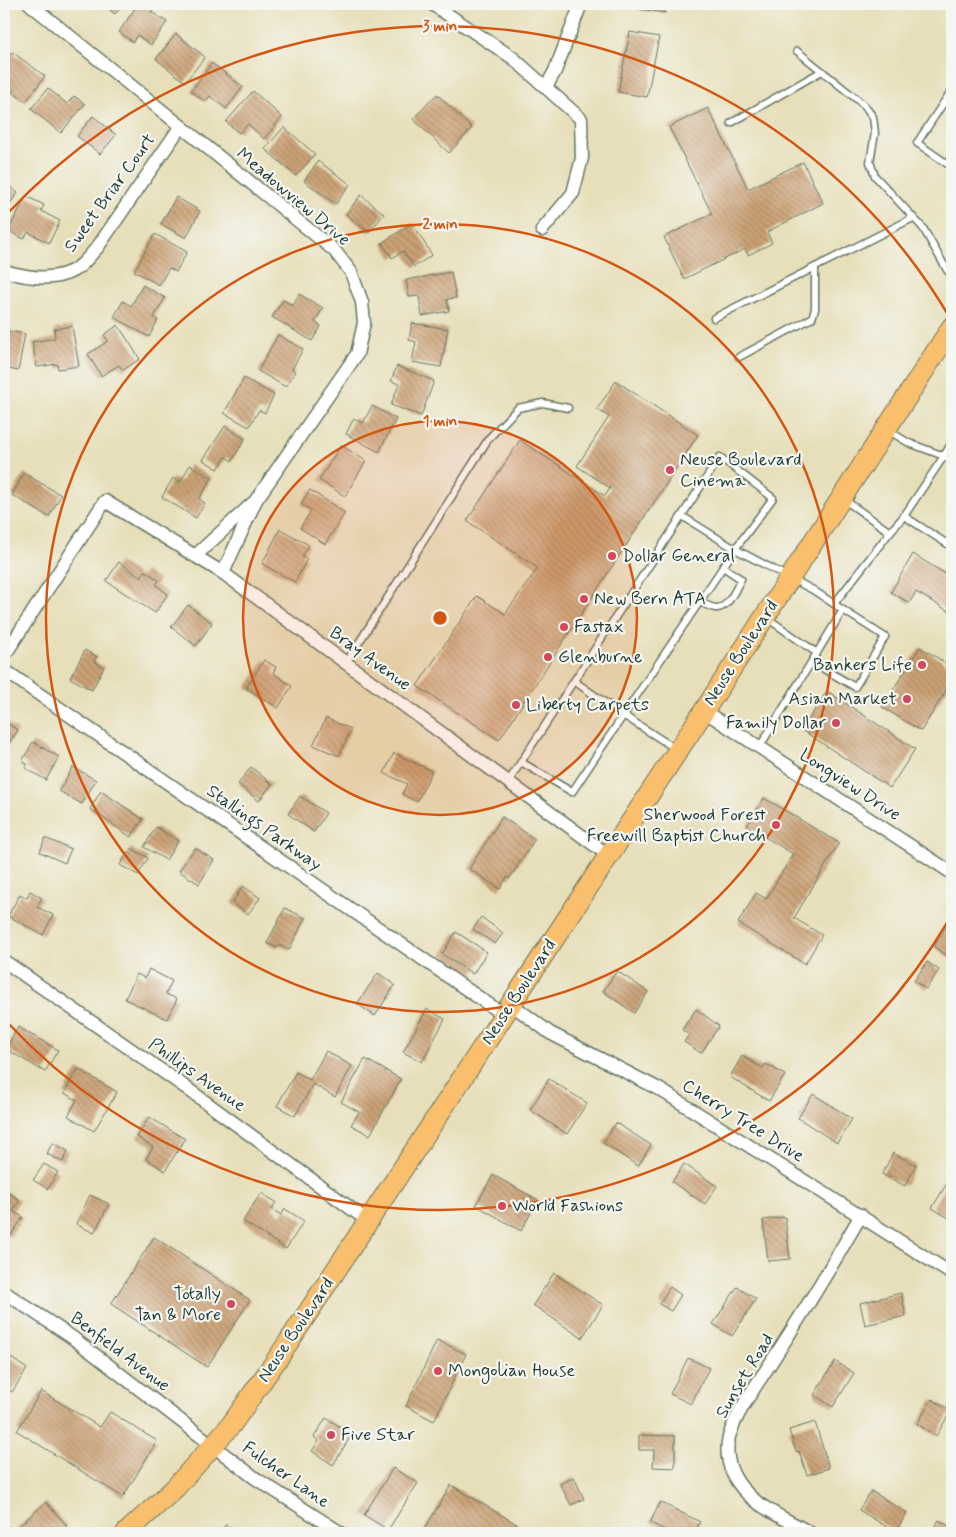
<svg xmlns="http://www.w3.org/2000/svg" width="956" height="1537" viewBox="0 0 956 1537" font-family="Mynerve,sans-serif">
<defs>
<pattern id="building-back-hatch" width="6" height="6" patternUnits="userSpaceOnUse" patternTransform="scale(1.25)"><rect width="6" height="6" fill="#cca276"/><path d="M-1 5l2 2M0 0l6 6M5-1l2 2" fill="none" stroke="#a58562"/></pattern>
</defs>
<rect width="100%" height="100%" fill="#f6f6f2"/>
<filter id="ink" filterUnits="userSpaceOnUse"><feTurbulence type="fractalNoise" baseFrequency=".02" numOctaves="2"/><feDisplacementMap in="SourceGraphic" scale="10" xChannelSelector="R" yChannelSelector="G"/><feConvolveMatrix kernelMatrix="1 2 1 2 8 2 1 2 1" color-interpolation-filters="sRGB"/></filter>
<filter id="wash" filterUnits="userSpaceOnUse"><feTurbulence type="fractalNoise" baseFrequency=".0096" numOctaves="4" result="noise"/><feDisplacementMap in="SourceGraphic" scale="20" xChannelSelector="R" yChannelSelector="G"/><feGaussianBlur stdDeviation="1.12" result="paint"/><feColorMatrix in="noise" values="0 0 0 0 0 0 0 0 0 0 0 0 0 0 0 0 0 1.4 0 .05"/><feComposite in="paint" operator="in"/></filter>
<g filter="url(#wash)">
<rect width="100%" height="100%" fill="#e7dfb9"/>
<g id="blocks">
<g fill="url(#building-back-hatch)">
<path d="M103 4H125L115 14Z"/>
<path d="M138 4H157L151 12 167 22 151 45 137 35 133 42 119 32Z"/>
<path d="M639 4H666L665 13 638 9Z"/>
<path d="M630 32 659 37 647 97 618 92Z"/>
<path d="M176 34 205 57 185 82 156 59Z"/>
<path d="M12 52 45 76 26 102 12 92 14 90 4 82V64Z"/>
<path d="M212 63 243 87 226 109 210 96 205 102 191 91Z"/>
<path d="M48 88 67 104 74 96 85 104 61 133 31 109Z"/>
<path d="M253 91 282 117 264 139 248 124 239 133 226 122Z"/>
<path d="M437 94 472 128 449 153 413 119Z"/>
<path d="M708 108 748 189 803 162 823 203 767 232 772 243 748 255 745 249 684 279 664 237 712 214 669 127Z"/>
<path d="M93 116 116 135 100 154 77 136Z"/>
<path d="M284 127 315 154 296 176 265 149Z"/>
<path d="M318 161 350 184 336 204 304 181Z"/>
<path d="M4 182 18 193 4 211Z"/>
<path d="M361 195 384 214 369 233 346 214Z"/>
<path d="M26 196 44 205 41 211 60 221 49 243 28 232 24 239 8 231Z"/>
<path d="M176 197 200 211 186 238 161 224Z"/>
<path d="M412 223 432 255 414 267 403 251 392 258 382 243Z"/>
<path d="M155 234 187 252 176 272 169 268 159 285 134 271Z"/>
<path d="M451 272 456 298 447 299 449 311 422 316 419 296 409 297 406 280Z"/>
<path d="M143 285 165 298 154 317 158 320 149 337 114 317 123 301 131 306Z"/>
<path d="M299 294 323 308 315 322 321 326 312 341 272 317 283 300 293 306Z"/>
<path d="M412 323 448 329 441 367 412 362 416 342 409 340Z"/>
<path d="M118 325 140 359 123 370 119 365 101 376 88 354 108 341 104 335Z"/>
<path d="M72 326 79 366 58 369 57 364 37 367 32 342 55 338 54 329Z"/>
<path d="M9 331 25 334 18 371 4 368V339L7 340Z"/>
<path d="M278 335 303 349 292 369 295 371 286 387 258 371Z"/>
<path d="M397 366 434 381 421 416 391 405 399 384 391 381Z"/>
<path d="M244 378 274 395 265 413 259 410 249 427 224 413Z"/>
<path d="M616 381 698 435 499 740 417 686 477 596 505 614 538 568 467 521 520 440 605 496 610 488 577 466 609 417 597 409Z"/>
<path d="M372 406 396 419 379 452 346 434 354 418 363 423Z"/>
<path d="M225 426 245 439 232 461 226 457 218 469 203 460Z"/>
<path d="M341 445 366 461 345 496 319 480Z"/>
<path d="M190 465 212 478 199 499 205 503 196 518 162 497 173 478 180 482Z"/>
<path d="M24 473 61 495 49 517 12 495Z"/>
<path d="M310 490 345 513 325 544 300 528 311 511 301 504Z"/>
<path d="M280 529 309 545 302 557 307 559 295 582 262 564Z"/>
<path d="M913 554 952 578V613L916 592 909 603 891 592Z"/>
<path d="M119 562 141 577 145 571 159 580 156 585 168 594 155 613 106 581Z"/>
<path d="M188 605 212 623 196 646 171 627Z"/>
<path d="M920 647 952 667V681L921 731 882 707Z"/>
<path d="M85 650 97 657 94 661 104 667 92 690 70 678Z"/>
<path d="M264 660 276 667 273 673 292 686 278 708 246 688Z"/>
<path d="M827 691 915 749 890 788 802 730Z"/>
<path d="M326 718 351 729 339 756 313 745Z"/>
<path d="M4 721 18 730 5 749 4 748Z"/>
<path d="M33 742 59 757 46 780 25 768 27 764 22 761Z"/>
<path d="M394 753 432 771 417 802 402 794 407 784 384 773Z"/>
<path d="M73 767 96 780 82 804 59 791Z"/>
<path d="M251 767 272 784 259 801 238 784Z"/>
<path d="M101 791 143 819 131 837 90 809Z"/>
<path d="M300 796 326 813 314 832 288 814Z"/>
<path d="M764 798 839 843 794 918 822 935 805 964 738 923 756 893 766 899 793 854 747 826Z"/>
<path d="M502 817 535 839 509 879 507 877 500 889 469 869Z"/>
<path d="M156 827 178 841 166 860 144 847Z"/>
<path d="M45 838 71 849 65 863 40 852Z"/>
<path d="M131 848 148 858 138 875 120 865Z"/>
<path d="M195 848 214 860 199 884 179 871Z"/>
<path d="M243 886 260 898 248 914 232 903Z"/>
<path d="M30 891 42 898 37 907 53 915 43 935 8 916 20 894 27 898Z"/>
<path d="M285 908 305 918 289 950 279 945 277 948 267 943Z"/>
<path d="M481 917 503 933 495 944 473 929Z"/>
<path d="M947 926 952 929V959L934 947Z"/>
<path d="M456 932 487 952 473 974 442 954Z"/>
<path d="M927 962 939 970 926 989 914 981Z"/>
<path d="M149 969 172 981 166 994 177 999 167 1019 125 999 137 974 145 978Z"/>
<path d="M617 971 648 992 634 1013 603 991Z"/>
<path d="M378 973 395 985 375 1016 357 1004Z"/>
<path d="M427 1009 445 1019 422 1062 403 1052Z"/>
<path d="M696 1009 719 1026 701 1053 684 1042 689 1035 682 1030Z"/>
<path d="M18 1027 58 1050 45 1072 6 1049Z"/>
<path d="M326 1051 352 1066 335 1097 313 1084 295 1116 277 1106 296 1072 310 1080Z"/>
<path d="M742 1056 763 1068 766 1064 785 1075 769 1101 730 1077Z"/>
<path d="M365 1059 401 1079 370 1135 351 1125 359 1112 341 1102Z"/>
<path d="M78 1069 117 1092 94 1131 68 1116 77 1100 64 1093Z"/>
<path d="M549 1079 587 1103 567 1134 530 1110Z"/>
<path d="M813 1094 852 1119 837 1143 798 1118Z"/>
<path d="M149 1117 185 1139 165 1171 146 1159 153 1147 137 1137Z"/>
<path d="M616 1123 651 1145 638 1166 603 1143Z"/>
<path d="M52 1143 68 1151 63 1162 47 1154Z"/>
<path d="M893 1153 916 1165 905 1186 882 1174Z"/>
<path d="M44 1164 58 1172 48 1189 33 1180Z"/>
<path d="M684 1164 717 1186 705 1204 672 1182Z"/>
<path d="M493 1175 538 1200 521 1231 476 1205Z"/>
<path d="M949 1180 952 1182V1220L932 1208Z"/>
<path d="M4 1190 20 1200 13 1211 23 1217 10 1237 4 1233Z"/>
<path d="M261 1193 276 1202 272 1209 281 1215 285 1209 304 1221 286 1249 243 1221Z"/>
<path d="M90 1195 109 1204 94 1233 76 1224Z"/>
<path d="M785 1217 790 1259 768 1261 763 1220Z"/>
<path d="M154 1237 250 1300 207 1367 111 1304Z"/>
<path d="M554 1273 603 1305 582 1338 533 1305Z"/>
<path d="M670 1287 681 1295 671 1311 659 1304Z"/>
<path d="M737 1287 756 1299 732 1336 713 1324Z"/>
<path d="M901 1293 906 1316 865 1325 860 1303Z"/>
<path d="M437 1340 466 1354 434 1421 406 1406Z"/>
<path d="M4 1353 27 1369 12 1392 4 1387Z"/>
<path d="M688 1358 709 1368 691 1404 670 1394Z"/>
<path d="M835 1361 854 1373 833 1407 814 1395Z"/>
<path d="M41 1391 100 1427 110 1412 157 1441 123 1497 17 1431Z"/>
<path d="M932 1399 951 1411 936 1436 917 1424Z"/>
<path d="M326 1418 352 1434 333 1465 312 1451 319 1441 314 1437Z"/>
<path d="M815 1422 829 1468 807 1475 799 1451 796 1452 789 1430Z"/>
<path d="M639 1435 675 1436V1468L653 1467 654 1450H639Z"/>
<path d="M393 1468 418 1483 388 1530 364 1515Z"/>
<path d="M574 1477 584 1499 571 1505 560 1484Z"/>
<path d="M451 1485 520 1526 516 1533H422Z"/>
<path d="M871 1491 907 1513 895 1532 859 1510Z"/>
<path d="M46 1502 67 1526 59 1533H22L17 1528Z"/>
<path d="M660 1502 700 1522 694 1533H672L650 1523Z"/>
<path d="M939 1520 952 1528V1533H931Z"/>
<path d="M227 1524 236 1533H218Z"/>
</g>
</g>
</g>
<g filter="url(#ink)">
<use href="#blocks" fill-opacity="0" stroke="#657663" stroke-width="1"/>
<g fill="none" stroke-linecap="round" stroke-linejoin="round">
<defs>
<g id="lane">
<path d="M797 51 864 105 873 117 875 133 870 162 875 176 923 228 947 270 952 276"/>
<path d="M952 90 917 143 952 167"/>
<path d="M731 123 822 71"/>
<path d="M714 318 913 218"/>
<path d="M739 357 812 318 815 309V267"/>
<path d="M889 431 909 443 944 456 904 516 952 547"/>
<path d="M952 442 944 456 952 461"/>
<path d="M890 532 904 516"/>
<path d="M700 602C704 604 710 607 715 608 728 610 736 588 741 579L723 567"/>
<path d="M834 604 890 532 843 499"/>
<path d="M767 618 817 653"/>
<path d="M812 662 855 687 885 637 843 610"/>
<path d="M346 663 489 438 518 408 543 403 568 408"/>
<path d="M574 681 623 715 676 749"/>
<path d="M521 762 572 792 735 549 682 516"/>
<path d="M508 782 720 457 773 498 735 549 813 590 843 610 759 748"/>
</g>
<g id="street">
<path d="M30 4 334 250 351 272 362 302 364 323 357 354 256 500 223 573"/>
<path d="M432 4 513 58 581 119 582 158 573 193 542 230"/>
<path d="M546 87 555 71 581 4"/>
<path d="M4 271C29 278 58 283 80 266 86 261 91 254 97 248L181 126"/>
<path d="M195 556 253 503"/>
<path d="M4 656 105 501 223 573 608 855"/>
<path d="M4 670 504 1015"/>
<path d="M704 711 952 873"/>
<path d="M4 961 185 1087 368 1221"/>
<path d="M511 1004 550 1033 659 1089 952 1274"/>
<path d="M4 1292 73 1338 255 1478 341 1533"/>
<path d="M810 1533C783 1517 747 1504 733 1474 728 1463 726 1449 729 1437 736 1412 758 1383 772 1361 803 1313 833 1264 861 1215"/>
</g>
<path id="primary" d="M126 1533 175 1488 231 1425 280 1355 704 711 952 327"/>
</defs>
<use href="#lane" stroke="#657663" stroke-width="9"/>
<use href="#street" stroke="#657663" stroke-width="15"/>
<use href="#primary" stroke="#657663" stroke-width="22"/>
<use href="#lane" stroke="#fff" stroke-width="6"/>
<use href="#street" stroke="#fff" stroke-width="12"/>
<use href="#primary" stroke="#f9bf6d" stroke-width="20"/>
</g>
</g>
<circle cx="440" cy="618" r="197" fill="#d45610" fill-opacity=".12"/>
<g fill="none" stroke="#d45610" stroke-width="2.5">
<circle cx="440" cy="618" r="197"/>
<circle cx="440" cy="618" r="394"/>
<path d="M950 918A592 592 0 0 1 7 1022M7 214A592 592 0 0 1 950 318"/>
</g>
<g fill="#d1495b" stroke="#f6f6f2" stroke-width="2">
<circle cx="670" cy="470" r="5"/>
<circle cx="612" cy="556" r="5"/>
<circle cx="584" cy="599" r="5"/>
<circle cx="564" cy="627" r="5"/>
<circle cx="548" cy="657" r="5"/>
<circle cx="922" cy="665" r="5"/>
<circle cx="907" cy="699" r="5"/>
<circle cx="516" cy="705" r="5"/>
<circle cx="836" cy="723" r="5"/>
<circle cx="776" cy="825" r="5"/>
<circle cx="502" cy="1206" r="5"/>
<circle cx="231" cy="1304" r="5"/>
<circle cx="438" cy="1371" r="5"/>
<circle cx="331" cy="1435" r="5"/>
</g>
<g text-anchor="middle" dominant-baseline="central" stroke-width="4.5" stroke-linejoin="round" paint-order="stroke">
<g font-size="18" fill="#1f3d34" stroke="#f6f6f2">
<text transform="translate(110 193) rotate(-54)">Sweet Briar Court</text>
<text transform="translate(293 197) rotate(40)">Meadowview Drive</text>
<text transform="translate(741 653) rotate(-57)">Neuse Boulevard</text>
<text transform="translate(370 659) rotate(36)">Bray Avenue</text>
<text transform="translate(850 785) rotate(33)">Longview Drive</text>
<text transform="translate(264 828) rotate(35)">Stallings Parkway</text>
<text transform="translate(519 992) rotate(-57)">Neuse Boulevard</text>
<text transform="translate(197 1075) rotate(35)">Phillips Avenue</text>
<text transform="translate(743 1121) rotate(32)">Cherry Tree Drive</text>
<text transform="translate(296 1330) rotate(-56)">Neuse Boulevard</text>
<text transform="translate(120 1352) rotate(37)">Benfield Avenue</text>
<text transform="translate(745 1376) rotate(-59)">Sunset Road</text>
<text transform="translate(286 1475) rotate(35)">Fulcher Lane</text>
</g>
<g font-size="18" fill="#1f3d34" stroke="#f6f6f2" text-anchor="start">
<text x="680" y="460">Neuse Boulevard<tspan x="680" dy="21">Cinema</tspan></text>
<text x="622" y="556">Dollar General</text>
<text x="594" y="599">New Bern ATA</text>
<text x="574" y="627">Fastax</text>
<text x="558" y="657">Glenburne</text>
<text x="912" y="665" text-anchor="end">Bankers Life</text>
<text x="897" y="699" text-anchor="end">Asian Market</text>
<text x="526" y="705">Liberty Carpets</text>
<text x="826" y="723" text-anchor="end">Family Dollar</text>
<text x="766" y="815" text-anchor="end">Sherwood Forest<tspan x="766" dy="21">Freewill Baptist Church</tspan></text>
<text x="512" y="1206">World Fashions</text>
<text x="221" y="1294" text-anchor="end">Totally<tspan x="221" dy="21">Tan &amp; More</tspan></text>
<text x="448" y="1371">Mongolian House</text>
<text x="341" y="1435">Five Star</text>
</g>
</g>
<circle cx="440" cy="618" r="8" fill="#d45610" stroke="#f6f6f2" stroke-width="2.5"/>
<g font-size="15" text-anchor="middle" font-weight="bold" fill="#d45610" stroke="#f6f6f2" stroke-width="4.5" stroke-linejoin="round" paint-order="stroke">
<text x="440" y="31">3 min</text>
<text x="440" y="229">2 min</text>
<text x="440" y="426">1 min</text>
</g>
<rect width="956" height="1537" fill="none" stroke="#f6f6f2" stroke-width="20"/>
</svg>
